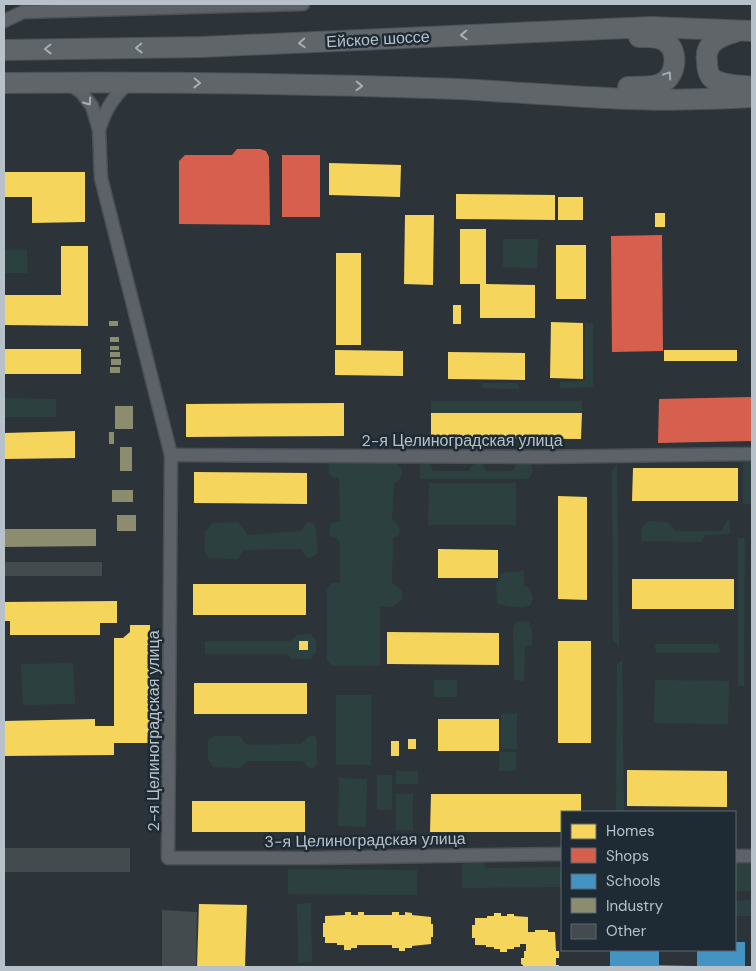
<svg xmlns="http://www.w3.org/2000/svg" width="756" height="971" viewBox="0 0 756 971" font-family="'DM Sans',sans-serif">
<rect width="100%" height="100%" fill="#2c3439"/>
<g fill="#2c413f">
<path d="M503 239H538L537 268 503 267Z"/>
<rect x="4" y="250" width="23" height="23"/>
<path d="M585 323H593V387L560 388V382L585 381Z"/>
<path d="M482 383H518V389L482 388Z"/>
<path d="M4 398 56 399V417H4Z"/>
<rect x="431" y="401" width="151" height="12"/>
<path d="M333 461H394C403 468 406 477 394 484L392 520 397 524 400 531 398 536 393 538 392 583 402 591V600L392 607 380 606V666H335L331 665 327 660V590L331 583H340V541L329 535 331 524 340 521 339 478 332 477 328 471 329 464Z"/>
<path d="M424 461H428L433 471H469L472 465 483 463 486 471H513L516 463 530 462C534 469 534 477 525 479H420V466Z"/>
<rect x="743" y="462" width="8" height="42"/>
<path d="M617 464 619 646 613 640 612 472Z"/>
<path d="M429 483H516V525H428Z"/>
<path d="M729 520 730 534 705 535 702 542 642 541 641 527 649 521 667 522 676 531H722L724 525Z"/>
<path d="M238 522 248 535 301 531 307 522 315 524 318 552 314 556 308 558 301 549 243 550 238 559 209 558 205 553V531L213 523Z"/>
<path d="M738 538H745L744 686H738Z"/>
<path d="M524 571V586L530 589 533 597 531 605C521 609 508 607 497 603L496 582 500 581V573Z"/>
<path d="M518 621 529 622 532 633V644L525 647 524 681 514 680 513 627Z"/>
<path d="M311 634 316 640V653L310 659H292L287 654H205V641H290L297 635Z"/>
<path d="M656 644H718L720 650 718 653H656L655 646Z"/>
<path d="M622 660 624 812H616L617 665Z"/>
<path d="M73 663 75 704 23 705 21 664Z"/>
<rect x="434" y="680" width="23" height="17"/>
<path d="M655 680 729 681 728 724 654 723Z"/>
<rect x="336" y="695" width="35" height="70"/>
<rect x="501" y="714" width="16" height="35"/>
<path d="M214 736H240L247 745 301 744 309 736H315L317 741V764L313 768H309L302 761H247L239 768 213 767 208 760V740Z"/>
<rect x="499" y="752" width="17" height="19"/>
<rect x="396" y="771" width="22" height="13"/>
<rect x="377" y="775" width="15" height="35"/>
<path d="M339 778 367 779 366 827 338 826Z"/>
<rect x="396" y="794" width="17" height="36"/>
<path d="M466 859H481L486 868 562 867V887L462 888V866Z"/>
<path d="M735 860 752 861V891H735Z"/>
<path d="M288 869 417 870V895L288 894Z"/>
<path d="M752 900V916H735V901Z"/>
<path d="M311 903 312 962 298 963 297 904Z"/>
</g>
<g fill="#f6d55c">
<path d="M329 163 401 165 400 197 329 195Z"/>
<path d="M4 172H85V222L32 223V197H4Z"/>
<path d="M456 194 555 195V220L456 219Z"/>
<rect x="558" y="197" width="25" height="23"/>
<rect x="655" y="213" width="10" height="14"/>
<path d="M405 215H434L433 285 404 284Z"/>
<path d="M460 229H486V284L535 285V318H480V284H460Z"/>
<rect x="556" y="245" width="30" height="54"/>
<path d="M61 246H88V326L4 325V295H61Z"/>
<rect x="336" y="253" width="25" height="92"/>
<rect x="453" y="305" width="8" height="19"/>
<path d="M551 322 583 323V379L550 378Z"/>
<rect x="4" y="349" width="77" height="25"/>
<path d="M335 350 403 351V376L335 375Z"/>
<rect x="664" y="350" width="73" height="11"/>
<path d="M448 352 525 353V380L448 379Z"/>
<path d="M344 403V436L186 437V404Z"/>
<path d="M431 413H582L581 439 431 438Z"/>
<path d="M75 431V458L4 459V433Z"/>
<path d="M633 468H738V501H632Z"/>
<path d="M194 472 307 473V504L194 503Z"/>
<path d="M558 496 587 497V600L558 599Z"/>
<path d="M438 549 498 550V578H438Z"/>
<rect x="632" y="579" width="102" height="30"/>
<rect x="193" y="584" width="113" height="31"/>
<path d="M117 601V623H100V635H10V621H4V602Z"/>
<path d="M130 625H150V743H114V755L4 756V721L95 719V726H114V638H123L130 632Z"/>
<path d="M387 632 499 633V665L387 664Z"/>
<rect x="299" y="641" width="9" height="9"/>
<rect x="558" y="641" width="33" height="102"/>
<rect x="194" y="683" width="113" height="31"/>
<rect x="438" y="719" width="61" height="32"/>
<rect x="408" y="739" width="8" height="10"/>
<rect x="391" y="741" width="8" height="15"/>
<path d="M627 770 727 771V807L627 806Z"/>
<path d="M431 794H581V812H562V832H430Z"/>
<rect x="192" y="801" width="113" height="31"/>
<path d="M199 904 247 905 245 967H197Z"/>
<path d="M345 912H351V915H358V912H364V915H392V912H399V915H405V912L412 913V915L431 917V924H433V937H431V944L412 946V948H405V951H399V948H392V945H357V948H351V950H344V945H337V943H325V937H323V923H325V916L345 915Z"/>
<path d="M494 913H501V916H507V914H514V916L528 917V932H535V930H548V932H555L556 951H559V958H556V965H559V967H523V965L521 964V958H524V951H526V944H520V947H514V949H507V952H500V949H494V947H486V945H475V938H472V925H475V918H487V916H494Z"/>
</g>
<g fill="#d6604d">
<path d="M237 149H260L266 151 269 157 270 225 179 224V161L185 155H232Z"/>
<rect x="282" y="155" width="38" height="62"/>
<path d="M662 235 663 351 612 352 611 236Z"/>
<path d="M752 397V441L658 443 659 399Z"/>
</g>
<g fill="#4393c3">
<path d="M735 942H745V967H697V950H735Z"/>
<path d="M610 950H659V965L693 966V967H610Z"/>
</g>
<g fill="#8c8c6e">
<rect x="109" y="321" width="9" height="5"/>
<rect x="110" y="337" width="9" height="5"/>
<rect x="110" y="346" width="9" height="4"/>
<rect x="110" y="352" width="10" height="5"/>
<rect x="111" y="359" width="10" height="6"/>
<rect x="110" y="367" width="10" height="6"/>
<rect x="115" y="406" width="18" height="23"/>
<rect x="109" y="432" width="5" height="12"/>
<rect x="120" y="447" width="12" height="24"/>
<rect x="112" y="490" width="21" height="12"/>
<rect x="117" y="515" width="19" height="16"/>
<path d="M4 529H96V546L4 547Z"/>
</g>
<g fill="#444b4f">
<rect x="4" y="562" width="98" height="14"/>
<rect x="4" y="848" width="126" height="24"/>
<path d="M162 910 197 912 196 967H162Z"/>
</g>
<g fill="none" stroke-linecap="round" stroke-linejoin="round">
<defs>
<g id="street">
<path d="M4 21 23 12 303 4"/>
<path d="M68 83 81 92 92 106 99 130 101 178 171 455 168 858H313L562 854"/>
<path d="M99 130C106 107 114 97 130 81"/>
<path d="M171 455 537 457 752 454"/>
<path d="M735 856H752"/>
</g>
<g id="primary">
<path d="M735 32C720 36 704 43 707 62 707 66 708 73 711 77 719 86 741 85 752 87"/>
<path d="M4 50 201 47 651 27 752 31"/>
<path d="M4 83C155 81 306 84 458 89 516 92 573 97 631 99 672 101 712 99 752 97"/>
<path d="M628 87C638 86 651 88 660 84 676 78 680 51 665 41 657 36 648 37 639 37"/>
</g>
</defs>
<use href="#street" stroke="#4a5054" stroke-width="15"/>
<use href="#primary" stroke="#4a5156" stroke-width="22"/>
<use href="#street" stroke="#5c6267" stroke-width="12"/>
<use href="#primary" stroke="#5f6568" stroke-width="20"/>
</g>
<defs><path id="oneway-chevron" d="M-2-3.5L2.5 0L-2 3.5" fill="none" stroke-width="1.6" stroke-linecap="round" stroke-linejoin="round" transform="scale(1.25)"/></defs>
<g stroke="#a5afb6">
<use href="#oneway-chevron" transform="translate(464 35) rotate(178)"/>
<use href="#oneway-chevron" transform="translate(302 43) rotate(177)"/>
<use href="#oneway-chevron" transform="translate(139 48) rotate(179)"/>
<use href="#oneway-chevron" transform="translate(48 49) rotate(179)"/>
<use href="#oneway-chevron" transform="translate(668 75) rotate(-56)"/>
<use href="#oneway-chevron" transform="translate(197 83) rotate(1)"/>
<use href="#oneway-chevron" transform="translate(359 86) rotate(2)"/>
</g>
<use stroke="#a5aeb5" href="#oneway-chevron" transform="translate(88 102) rotate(55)"/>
<g text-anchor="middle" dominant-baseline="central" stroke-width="5" stroke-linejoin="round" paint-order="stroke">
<g font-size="16" fill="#b7c1c9" stroke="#1f2b34">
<text transform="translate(378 39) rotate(-3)">Ейское шоссе</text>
<text x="462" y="440">2-я Целиноградская улица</text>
<text transform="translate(153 731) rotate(-90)">2-я Целиноградская улица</text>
<text transform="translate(365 840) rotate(-1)">3-я Целиноградская улица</text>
</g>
</g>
<rect width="756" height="971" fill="none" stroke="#b7c1c9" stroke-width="10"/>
<rect x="561" y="811" width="175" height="140" fill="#1f2b34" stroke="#5c6770"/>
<rect x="571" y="824" width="25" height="15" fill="#f6d55c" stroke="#5c6770"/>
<text x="606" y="836" font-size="15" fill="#b7c1c9">Homes</text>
<rect x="571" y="848" width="25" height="15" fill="#d6604d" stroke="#5c6770"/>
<text x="606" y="861" font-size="15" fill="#b7c1c9">Shops</text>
<rect x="571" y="874" width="25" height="15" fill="#4393c3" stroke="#5c6770"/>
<text x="606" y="886" font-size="15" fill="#b7c1c9">Schools</text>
<rect x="571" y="898" width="25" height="15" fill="#8c8c6e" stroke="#5c6770"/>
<text x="606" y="911" font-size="15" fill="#b7c1c9">Industry</text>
<rect x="571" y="924" width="25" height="15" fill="#444b4f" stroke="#5c6770"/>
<text x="606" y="936" font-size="15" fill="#b7c1c9">Other</text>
</svg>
